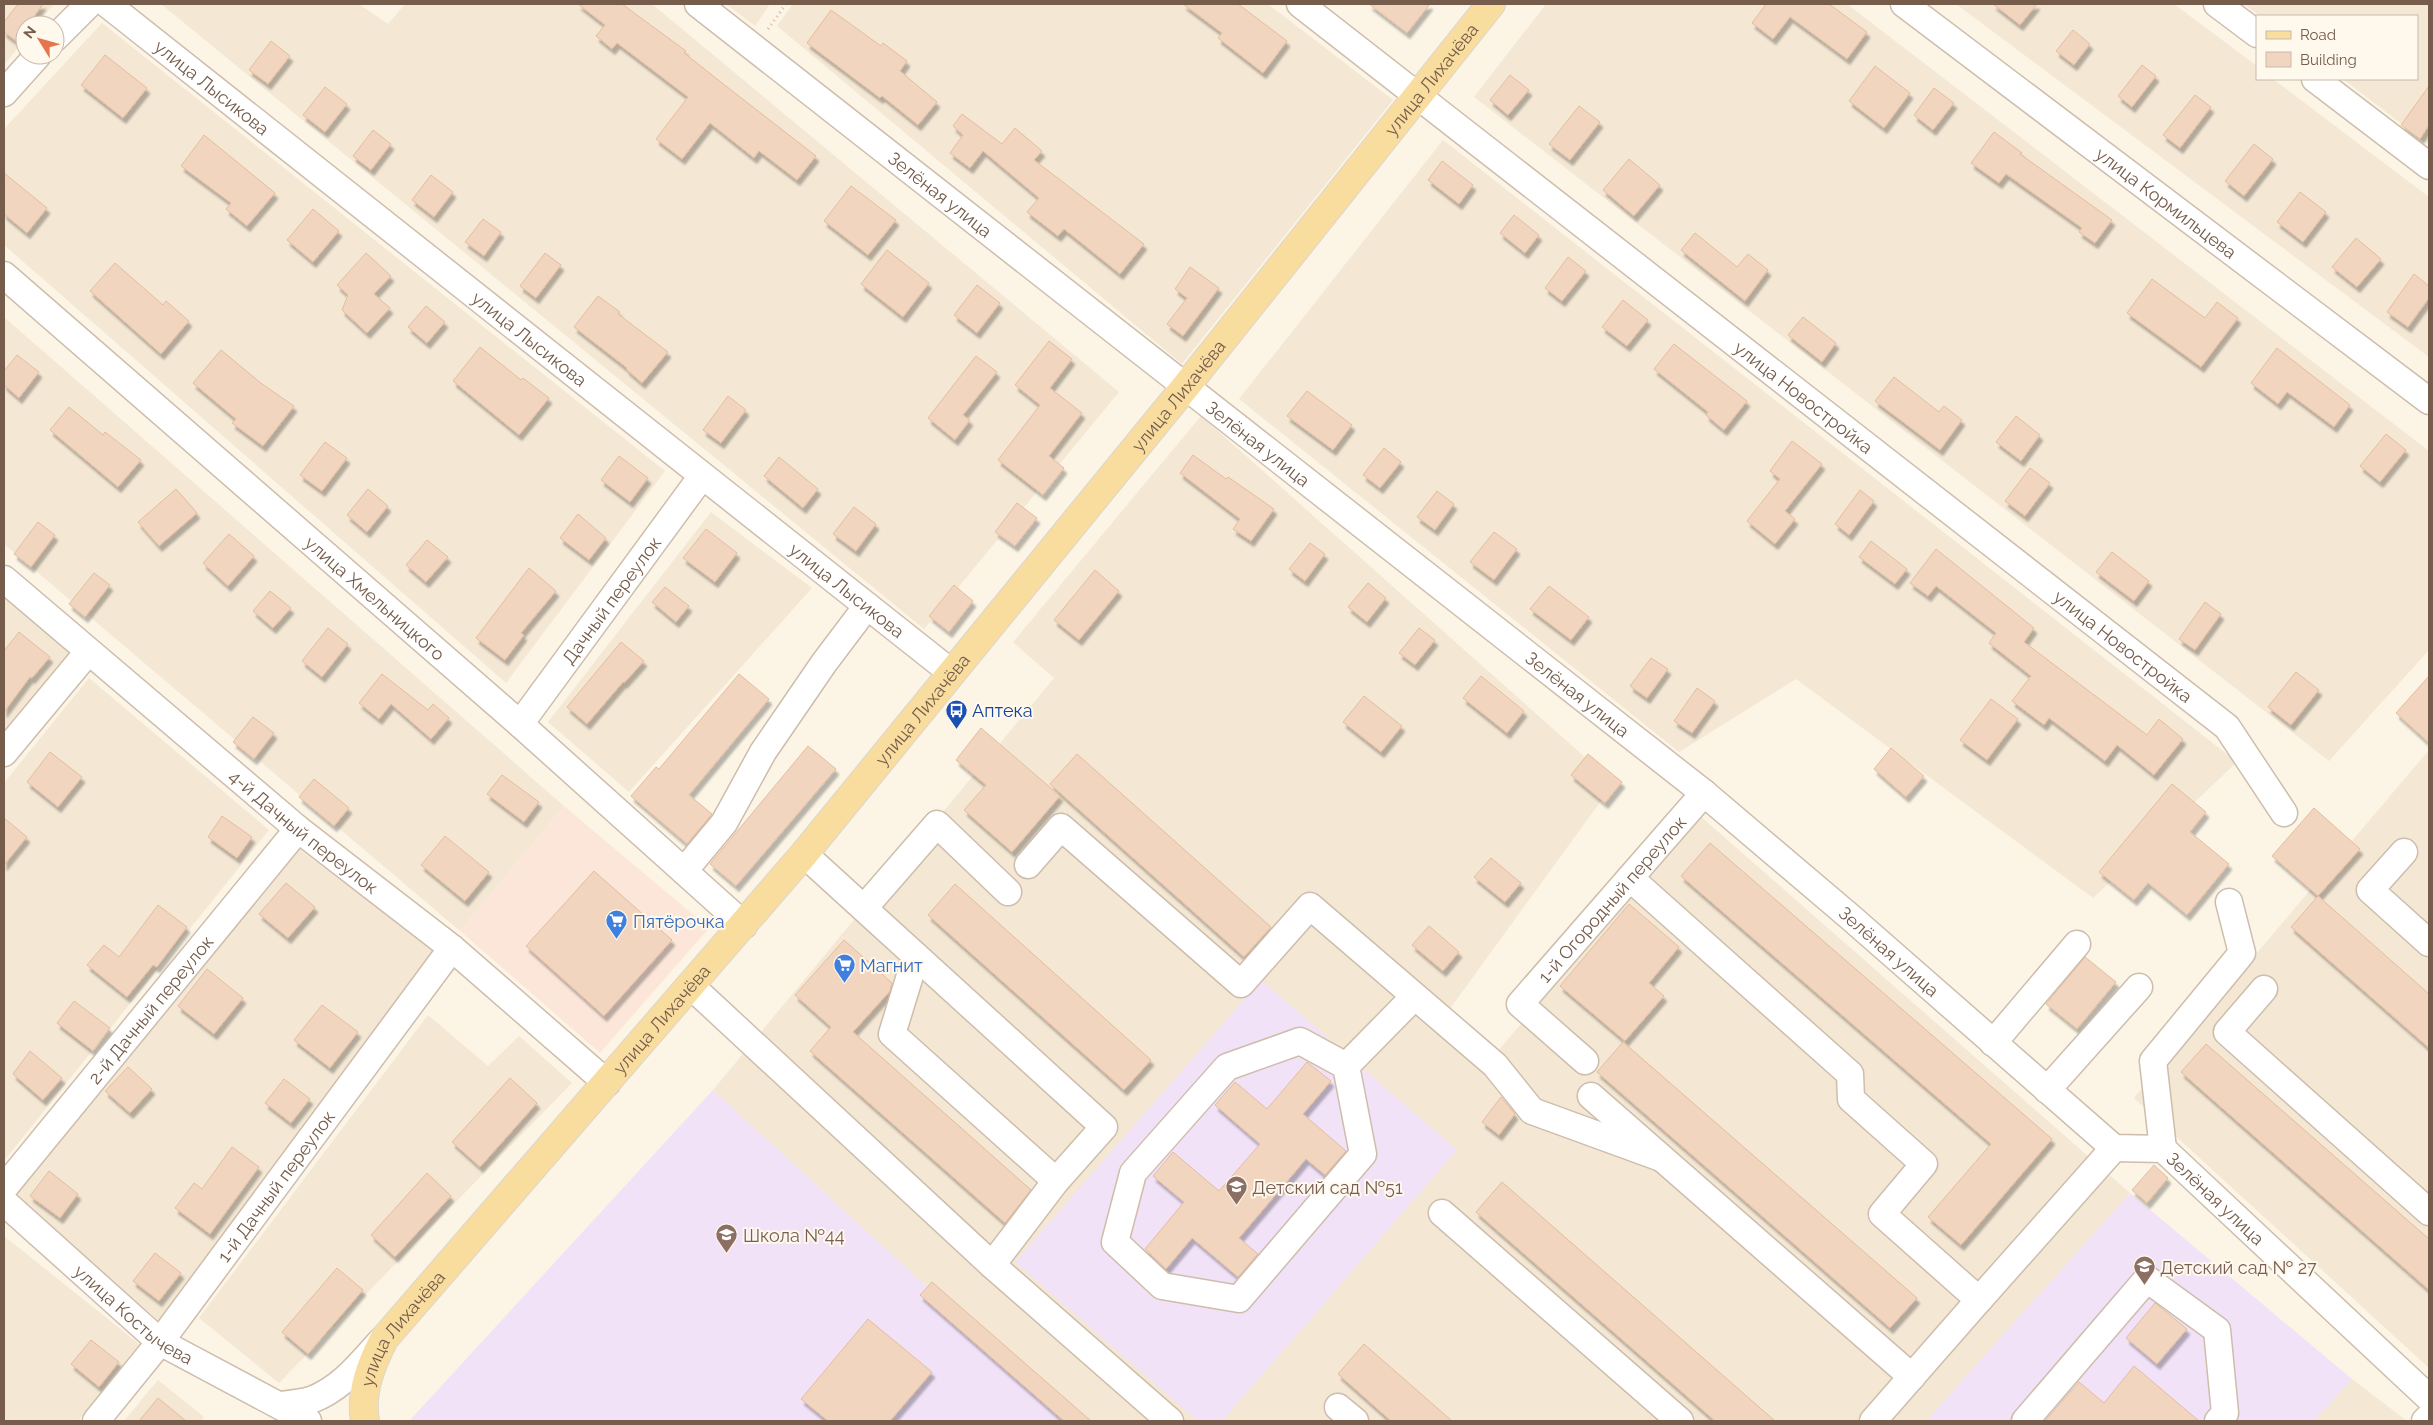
<svg xmlns="http://www.w3.org/2000/svg" width="2433" height="1425" viewBox="0 0 2433 1425" font-family="Raleway,sans-serif">
<defs>
<filter id="shadow"><feDropShadow dx="3" dy="5.5" stdDeviation="1" flood-color="#0004"/></filter>
</defs>
<rect width="100%" height="100%" fill="#fcf5e6"/>
<g fill="#f4e7d4">
<path d="M4 4H54L36 25H25V39L4 65Z"/>
<path d="M161 4H359L388 24 405 4H652L1119 392 924 629Z"/>
<path d="M726 4H770L755 26Z"/>
<path d="M793 4H1268L1393 100 1182 364 777 26Z"/>
<path d="M1546 4H1847L2429 451V650L2329 761 1474 97Z"/>
<path d="M1956 4H2174L2257 66V79H2273L2429 197V357Z"/>
<path d="M2244 4H2429V145L2343 79H2417V16H2260Z"/>
<path d="M102 23 665 471 506 683 4 245V129Z"/>
<path d="M1443 140 2237 762 2093 898 1796 679 1679 752 1239 399Z"/>
<path d="M4 317 564 806 460 931 4 544Z"/>
<path d="M1201 416 1614 783 1449 1010 1498 1051 1699 815 2130 1193 1926 1421H1073L713 1090 1054 678 1013 642Z"/>
<path d="M711 512 812 588 629 792 548 722Z"/>
<path d="M4 593 76 655 4 741Z"/>
<path d="M89 678 269 830 4 1161V783Z"/>
<path d="M2429 750V1368L2134 1098Z"/>
<path d="M296 847 438 954 164 1325 15 1196Z"/>
<path d="M428 1015 488 1066 519 1036 572 1083 279 1383 199 1318Z"/>
<path d="M4 1236 139 1344 78 1421H4Z"/>
<path d="M2352 1379 2407 1421H2314Z"/>
<path d="M158 1380 204 1417 201 1421H124Z"/>
</g>
<path fill="#fce6da" d="M564 806 709 928 600 1053 460 931Z"/>
<g fill="#f1e2f8">
<path d="M1261 980 1457 1150 1222 1421H1198L1015 1262Z"/>
<path d="M713 1090 1073 1421H414L411 1419Z"/>
<path d="M2130 1193 2352 1379 2314 1421H1926Z"/>
</g>
<g fill="#f1d5be" stroke="#e4bc9e" filter="url(#shadow)">
<path d="M18 4H43L28 25H25V28L16 41 4 32V22Z"/>
<path d="M578 4H622L686 51 684 53 731 90 816 156 797 180 759 151 754 158 710 123 682 159 656 139 688 97 617 43 612 49 596 36 605 25Z"/>
<path d="M1183 4H1238L1287 41 1263 73 1218 38 1222 33Z"/>
<path d="M1369 4H1430L1407 33Z"/>
<path d="M1766 4H1829L1867 32 1847 59 1790 17 1773 39 1752 23Z"/>
<path d="M1993 4H2037L2020 25Z"/>
<path d="M831 10 881 46 883 43 907 61 900 71 937 102 918 125 882 96 880 98 807 43Z"/>
<path d="M2073 30 2090 44 2074 65 2056 51Z"/>
<path d="M271 41 290 56 268 84 249 70Z"/>
<path d="M105 55 147 88 123 118 81 85Z"/>
<path d="M2142 65 2156 76 2132 107 2118 96Z"/>
<path d="M1875 66 1910 93 1884 128 1849 101Z"/>
<path d="M1510 75 1529 90 1508 115 1490 100Z"/>
<path d="M2429 86V125L2420 139 2401 125Z"/>
<path d="M325 87 347 104 325 132 303 115Z"/>
<path d="M1934 88 1954 103 1933 130 1914 115Z"/>
<path d="M2195 95 2211 107 2180 148 2163 135Z"/>
<path d="M1579 106 1600 122 1570 160 1549 144Z"/>
<path d="M962 114 1002 144 1015 128 1042 151 1034 160 1144 244 1120 274 1064 229 1058 236 1027 212 1039 198 983 151 970 168 950 153 963 135 953 126Z"/>
<path d="M373 130 391 144 371 170 353 156Z"/>
<path d="M1994 132 2022 153 2020 154 2112 220 2095 243 2079 232 2082 228 2006 174 1999 183 1971 163Z"/>
<path d="M204 135 275 193 247 226 226 209 231 203 181 166Z"/>
<path d="M2254 144 2273 159 2244 196 2225 181Z"/>
<path d="M1629 159 1660 185 1634 216 1603 190Z"/>
<path d="M1442 161 1473 185 1459 204 1428 180Z"/>
<path d="M4 173 47 208 27 233 4 214Z"/>
<path d="M431 175 453 192 434 217 412 200Z"/>
<path d="M851 186 896 220 868 255 824 221Z"/>
<path d="M2300 192 2326 212 2303 242 2277 222Z"/>
<path d="M313 209 339 231 313 262 287 240Z"/>
<path d="M1514 215 1539 235 1525 253 1500 233Z"/>
<path d="M483 219 501 232 484 256 465 242Z"/>
<path d="M1695 233 1737 267 1748 254 1768 270 1745 301 1681 250Z"/>
<path d="M2356 238 2381 259 2357 287 2332 267Z"/>
<path d="M887 250 929 283 903 317 861 284Z"/>
<path d="M366 253 391 276 374 294 390 308 367 333 342 310 348 295 337 285Z"/>
<path d="M545 253 561 265 536 298 520 286Z"/>
<path d="M1568 257 1586 271 1562 301 1545 288Z"/>
<path d="M115 263 163 305 166 301 189 321 161 354 90 291Z"/>
<path d="M1190 267 1219 288 1183 336 1167 324 1187 298 1175 289Z"/>
<path d="M2414 274 2429 286V298L2408 327 2387 312Z"/>
<path d="M2152 279 2205 318 2217 302 2238 318 2201 367 2127 313Z"/>
<path d="M977 285 1000 303 977 333 954 315Z"/>
<path d="M598 296 620 312 618 314 668 352 642 383 626 369 627 368 574 327Z"/>
<path d="M1623 300 1648 320 1627 346 1602 327Z"/>
<path d="M426 306 445 322 427 343 408 327Z"/>
<path d="M1803 317 1836 343 1822 362 1788 335Z"/>
<path d="M1049 341 1072 359 1050 388 1082 413 1049 456 1064 468 1043 495 998 460 1040 405 1015 385Z"/>
<path d="M1674 344 1747 401 1724 430 1706 415 1708 412 1654 369Z"/>
<path d="M480 347 521 380 523 378 549 398 519 435 453 381Z"/>
<path d="M2277 348 2350 405 2334 427 2287 392 2278 404 2251 383Z"/>
<path d="M221 350 262 384 294 406 263 446 232 423 236 419 193 383Z"/>
<path d="M17 355 39 372 19 398 4 385V371Z"/>
<path d="M976 356 997 372 963 415 970 420 955 440 928 418Z"/>
<path d="M1894 377 1939 412 1944 406 1962 420 1940 450 1875 401Z"/>
<path d="M1307 391 1352 425 1333 450 1287 416Z"/>
<path d="M728 396 746 410 721 443 703 430Z"/>
<path d="M69 407 103 435 105 432 141 460 118 487 50 430Z"/>
<path d="M2016 416 2040 435 2021 461 1996 442Z"/>
<path d="M2386 434 2406 450 2380 482 2360 466Z"/>
<path d="M1792 441 1822 464 1785 511 1795 519 1775 544 1747 521 1780 479 1770 471Z"/>
<path d="M325 442 347 458 322 491 300 475Z"/>
<path d="M1384 448 1401 462 1380 488 1363 475Z"/>
<path d="M1193 455 1226 479 1228 477 1274 509 1251 541 1233 529 1240 519 1180 473Z"/>
<path d="M619 456 648 478 630 502 601 480Z"/>
<path d="M779 457 818 489 803 508 764 476Z"/>
<path d="M2030 468 2050 483 2025 516 2005 501Z"/>
<path d="M176 489 197 513 159 546 138 522Z"/>
<path d="M368 489 388 506 367 532 347 515Z"/>
<path d="M1860 490 1874 501 1849 535 1835 524Z"/>
<path d="M1437 491 1454 504 1435 530 1417 517Z"/>
<path d="M1017 503 1037 518 1015 546 995 532Z"/>
<path d="M854 507 876 524 856 551 833 534Z"/>
<path d="M578 514 606 538 589 560 560 538Z"/>
<path d="M38 522 55 535 31 567 14 554Z"/>
<path d="M706 529 737 553 715 582 683 558Z"/>
<path d="M1494 532 1517 549 1494 580 1470 562Z"/>
<path d="M229 534 254 556 228 586 203 563Z"/>
<path d="M427 540 448 557 426 582 406 565Z"/>
<path d="M1871 541 1907 569 1895 584 1859 557Z"/>
<path d="M1310 543 1325 554 1305 581 1289 569Z"/>
<path d="M1936 549 2034 628 2024 642 2147 735 2159 719 2183 739 2154 775 2117 745 2105 761 2049 718 2044 725 2012 701 2031 676 1989 643 1996 633 1936 586 1928 596 1910 583Z"/>
<path d="M2112 552 2149 581 2134 601 2096 572Z"/>
<path d="M529 568 556 591 521 633 524 635 505 660 476 638Z"/>
<path d="M1095 570 1119 591 1079 640 1054 620Z"/>
<path d="M94 573 110 585 85 617 69 604Z"/>
<path d="M1368 583 1386 598 1367 622 1348 607Z"/>
<path d="M954 585 973 601 949 632 929 616Z"/>
<path d="M1549 586 1589 617 1571 640 1530 609Z"/>
<path d="M665 587 689 606 676 622 652 602Z"/>
<path d="M270 591 291 608 273 628 253 611Z"/>
<path d="M2205 602 2221 614 2195 650 2179 639Z"/>
<path d="M328 628 348 644 322 677 302 661Z"/>
<path d="M1419 628 1435 640 1415 665 1399 653Z"/>
<path d="M19 632 50 657 32 678 30 677 4 712V651Z"/>
<path d="M621 642 644 661 624 683 623 682 587 724 567 707Z"/>
<path d="M1651 658 1668 669 1647 698 1630 686Z"/>
<path d="M2296 672 2319 690 2291 725 2268 707Z"/>
<path d="M382 674 428 710 433 704 449 718 431 739 391 704 379 719 359 703Z"/>
<path d="M739 674 769 699 689 795 712 814 687 844 631 796 656 767 659 769Z"/>
<path d="M1481 676 1524 711 1507 733 1463 698Z"/>
<path d="M2429 676V743L2396 713Z"/>
<path d="M1697 688 1715 701 1692 733 1674 721Z"/>
<path d="M1364 696 1402 726 1381 752 1343 722Z"/>
<path d="M1991 699 2018 719 1987 760 1960 740Z"/>
<path d="M253 717 274 733 254 759 233 742Z"/>
<path d="M981 728 1060 796 1012 852 964 810 986 785 956 760Z"/>
<path d="M808 746 836 769 736 886 710 864Z"/>
<path d="M1891 748 1924 776 1906 797 1874 769Z"/>
<path d="M50 752 82 777 58 807 27 782Z"/>
<path d="M1077 754 1271 927 1244 957 1050 784Z"/>
<path d="M1588 754 1622 782 1605 803 1571 775Z"/>
<path d="M502 775 539 802 524 822 487 794Z"/>
<path d="M314 779 349 808 334 826 299 797Z"/>
<path d="M2172 784 2206 812 2190 832 2229 864 2187 915 2148 883 2134 900 2099 872Z"/>
<path d="M2314 808 2360 849 2318 896 2272 856Z"/>
<path d="M222 816 252 837 237 858 208 837Z"/>
<path d="M4 818 27 837 4 865Z"/>
<path d="M445 836 489 872 465 901 421 865Z"/>
<path d="M1710 843 2052 1139 1961 1245 1928 1217 1991 1144 1681 876Z"/>
<path d="M1491 858 1521 883 1505 902 1474 877Z"/>
<path d="M594 871 672 940 604 1016 526 946Z"/>
<path d="M286 883 315 907 288 938 259 914Z"/>
<path d="M955 884 1151 1060 1124 1090 928 915Z"/>
<path d="M2318 896 2429 994V1048L2291 927Z"/>
<path d="M1629 904 1679 947 1649 983 1664 996 1625 1041 1560 986Z"/>
<path d="M158 905 187 927 157 967 153 965 127 997 87 965 104 945 119 957Z"/>
<path d="M1429 926 1459 952 1443 971 1412 945Z"/>
<path d="M844 940 892 983 890 991 853 1032 1031 1190 1005 1223 810 1051 831 1027 795 995Z"/>
<path d="M2085 957 2116 982 2077 1029 2046 1004Z"/>
<path d="M207 969 243 998 214 1034 178 1006Z"/>
<path d="M74 1001 110 1028 93 1051 57 1023Z"/>
<path d="M322 1005 358 1032 330 1068 294 1040Z"/>
<path d="M1623 1042 1917 1298 1890 1328 1597 1072Z"/>
<path d="M2206 1044 2429 1239V1290L2181 1072Z"/>
<path d="M30 1051 62 1078 43 1100 13 1074Z"/>
<path d="M1307 1062 1331 1081 1303 1114 1346 1151 1325 1175 1306 1159 1239 1238 1258 1254 1238 1277 1192 1238 1166 1269 1145 1249 1184 1202 1153 1176 1173 1152 1219 1191 1260 1144 1215 1105 1235 1082 1267 1109Z"/>
<path d="M128 1067 152 1089 130 1113 105 1091Z"/>
<path d="M510 1078 537 1103 480 1167 452 1142Z"/>
<path d="M284 1079 310 1099 291 1123 265 1103Z"/>
<path d="M1501 1097 1515 1114 1499 1135 1482 1122Z"/>
<path d="M232 1147 259 1167 210 1234 175 1208 194 1183 202 1189Z"/>
<path d="M2154 1165 2168 1178 2147 1203 2132 1190Z"/>
<path d="M49 1171 78 1194 60 1218 30 1196Z"/>
<path d="M427 1173 451 1196 395 1257 371 1235Z"/>
<path d="M1502 1182 1775 1421H1715L1476 1212Z"/>
<path d="M155 1253 181 1273 159 1301 133 1281Z"/>
<path d="M337 1268 363 1290 308 1354 282 1332Z"/>
<path d="M932 1282 1091 1421H1064L920 1295Z"/>
<path d="M2155 1303 2187 1329 2157 1364 2126 1338Z"/>
<path d="M868 1319 932 1372 890 1421H828L801 1399Z"/>
<path d="M91 1340 119 1362 99 1387 71 1364Z"/>
<path d="M1364 1344 1452 1421H1391L1338 1374Z"/>
<path d="M2134 1366 2199 1421H2045L2079 1382 2104 1403Z"/>
<path d="M158 1398 186 1421H139Z"/>
</g>
<g fill="none" stroke-linecap="round" stroke-linejoin="round">
<defs>
<g id="minor">
<path id="s1" d="M107 4 952 673"/>
<path id="s2" d="M698 4 1704 793 1849 916 2114 1148 2163 1149 2429 1398"/>
<path id="s3" d="M1300 4 2227 727 2284 813"/>
<path id="s4" d="M1904 4 2429 401"/>
<path d="M2217 4 2257 34"/>
<path d="M55 38 89 4"/>
<path d="M2315 79 2429 166"/>
<path d="M4 93 38 55"/>
<path id="s5" d="M4 275 520 724 744 925"/>
<path id="s6" d="M4 579 298 829 452 948 607 1083"/>
<path id="s7" d="M520 724 702 476"/>
<path d="M4 753 88 652"/>
<path d="M2404 852 2370 890 2429 943"/>
<path d="M804 854 1104 1127 1056 1181 992 1265"/>
<path d="M1028 865 1061 827 1241 984 1310 906 1495 1065 1532 1111 1661 1158"/>
<path d="M684 871 724 823 763 752 824 663 867 606"/>
<path d="M1630 878 1850 1074 1851 1099 1924 1164 1882 1214 1979 1300 2114 1148"/>
<path d="M864 908 937 824 1008 892"/>
<path d="M916 956 892 1034 1056 1181"/>
<path d="M691 986 992 1265 1170 1421"/>
<path d="M2264 989 2227 1032 2429 1212"/>
<path d="M1993 1043 2077 944"/>
<path id="s8" d="M1585 1061 1520 1004 1704 793"/>
<path d="M1346 1066 1363 1154 1239 1299 1162 1286 1115 1242 1133 1173 1227 1067 1300 1041 1346 1066 1414 997"/>
<path d="M2047 1090 2139 987"/>
<path d="M1591 1096 1912 1377"/>
<path d="M2163 1149 2153 1061 2242 953 2229 902"/>
<path id="s9" d="M4 1188 298 829"/>
<path id="s10" d="M4 1202 160 1342 308 1421"/>
<path d="M1442 1213 1680 1421"/>
<path d="M280 1405C290 1404 301 1403 311 1400 341 1389 360 1364 381 1341"/>
<path d="M1338 1407 1355 1421"/>
<path id="s11" d="M96 1421 160 1342 452 948"/>
<path d="M1873 1421 1979 1300"/>
<path d="M2025 1421 2147 1279 2217 1330 2225 1413 2218 1421"/>
<path d="M2425 1421 2429 1417"/>
</g>
<g id="major">
<path id="s12" d="M365 1421C360 1392 371 1365 384 1339L804 854 1186 386 1491 4"/>
</g>
</defs>
<use href="#minor" stroke="#cebdac" stroke-width="29"/>
<use href="#major" stroke="#dbd5d0" stroke-width="30"/>
<path stroke="#d6b8a1" stroke-width="3" stroke-dasharray="1 4" stroke-linecap="butt" d="M768 29 786 4"/>
<use href="#minor" stroke="#fff" stroke-width="26"/>
<use href="#major" stroke="#f9dd9f" stroke-width="28"/>
</g>
<defs>
<symbol id="bus-pin" viewBox="-11 -11 22 30"><path d="M0 17L-7.5 6A9.5 9.5 0 1 1 7.5 6Z" fill="#1a4fb4" stroke="#fff8ec"/><path d="M-5-6H5V4H4V6H2V4H-2V6H-4V4H-5ZM-3.5-4V0h7V-4ZM-3.5 1.2v1.5H-2V1.2ZM2 1.2v1.5H3.5V1.2Z" fill="#fff"/></symbol>
<symbol id="supermarket-pin" viewBox="-11 -11 22 30"><path d="M0 17L-7.5 6A9.5 9.5 0 1 1 7.5 6Z" fill="#3f7fe0" stroke="#fff8ec"/><path d="M-6-5.5h2.5l.6 2H6L4.5 2H-2.5L-4.4-4H-6ZM-1.5 3.2a1.3 1.3 0 1 0 .1 0ZM3 3.2a1.3 1.3 0 1 0 .1 0Z" fill="#fff"/></symbol>
<symbol id="school-pin" viewBox="-11 -11 22 30"><path d="M0 17L-7.5 6A9.5 9.5 0 1 1 7.5 6Z" fill="#8d6e63" stroke="#fff8ec"/><path d="M0-5L7-2L0 1L-7-2ZM-4 1L0 2.5L4 1V4Q0 6-4 4Z" fill="#fff"/></symbol>
</defs>
<g fill-rule="evenodd">
<use href="#bus-pin" x="944" y="698" width="25" height="34"/>
<use href="#supermarket-pin" x="604" y="908" width="25" height="34"/>
<use href="#supermarket-pin" x="832" y="952" width="25" height="34"/>
<use href="#school-pin" x="1224" y="1174" width="25" height="34"/>
<use href="#school-pin" x="714" y="1222" width="25" height="34"/>
<use href="#school-pin" x="2132" y="1254" width="25" height="34"/>
</g>
<g text-anchor="middle" dominant-baseline="central" stroke-width="4" stroke-linejoin="round" paint-order="stroke">
<g font-size="18" fill="#755c4b" stroke="#fff8ec">
<text stroke="none"><textPath href="#s12" startOffset="1724">улица Лихачёва</textPath></text>
<text stroke="none"><textPath href="#s1" startOffset="134">улица Лысикова</textPath></text>
<text stroke="none"><textPath href="#s2" startOffset="308">Зелёная улица</textPath></text>
<text stroke="none"><textPath href="#s4" startOffset="329">улица Кормильцева</textPath></text>
<text stroke="none"><textPath href="#s1" startOffset="539">улица Лысикова</textPath></text>
<text stroke="none"><textPath href="#s12" startOffset="1319">улица Лихачёва</textPath></text>
<text stroke="none"><textPath href="#s3" startOffset="639">улица Новостройка</textPath></text>
<text stroke="none"><textPath href="#s2" startOffset="712">Зелёная улица</textPath></text>
<text stroke="none"><textPath href="#s1" startOffset="944">улица Лысикова</textPath></text>
<text stroke="none"><textPath href="#s5" startOffset="492">улица Хмельницкого</textPath></text>
<text stroke="none"><textPath href="#s7" startOffset="154">Дачный переулок</textPath></text>
<text stroke="none"><textPath href="#s3" startOffset="1044">улица Новостройка</textPath></text>
<text stroke="none"><textPath href="#s2" startOffset="1118">Зелёная улица</textPath></text>
<text stroke="none"><textPath href="#s12" startOffset="914">улица Лихачёва</textPath></text>
<text stroke="none"><textPath href="#s6" startOffset="392">4-й Дачный переулок</textPath></text>
<text stroke="none"><textPath href="#s8" startOffset="226">1-й Огородный переулок</textPath></text>
<text stroke="none"><textPath href="#s2" startOffset="1522">Зелёная улица</textPath></text>
<text stroke="none"><textPath href="#s9" startOffset="231">2-й Дачный переулок</textPath></text>
<text stroke="none"><textPath href="#s12" startOffset="509">улица Лихачёва</textPath></text>
<text stroke="none"><textPath href="#s11" startOffset="296">1-й Дачный переулок</textPath></text>
<text stroke="none"><textPath href="#s2" startOffset="1942">Зелёная улица</textPath></text>
<text stroke="none"><textPath href="#s10" startOffset="172">улица Костычева</textPath></text>
<text stroke="none"><textPath href="#s12" startOffset="104">улица Лихачёва</textPath></text>
</g>
<g font-size="18" fill="#164399" stroke="#fff8ec" text-anchor="start">
<text x="972" y="710">Аптека</text>
</g>
<g font-size="18" fill="#366cbe" stroke="#fff8ec" text-anchor="start">
<text x="633" y="921">Пятёрочка</text>
<text x="860" y="965">Магнит</text>
</g>
<g font-size="18" fill="#785e54" stroke="#fff8ec" text-anchor="start">
<text x="1252" y="1187">Детский сад №51</text>
<text x="743" y="1235">Школа №44</text>
<text x="2160" y="1267">Детский сад № 27</text>
</g>
</g>
<rect width="2433" height="1425" fill="none" stroke="#755c4b" stroke-width="10"/>
<rect x="2256" y="15" width="162" height="65" fill="#fff8ec" stroke="#c8baac"/>
<rect x="2266" y="31" width="25" height="8" fill="#f9dd9f" stroke="#c8baac"/>
<text x="2300" y="40" font-size="15" fill="#755c4b">Road</text>
<rect x="2266" y="52" width="25" height="15" fill="#f1d5be" stroke="#c8baac"/>
<text x="2300" y="65" font-size="15" fill="#755c4b">Building</text>
<g transform="translate(40 40) rotate(307)"><circle r="24" fill="#fff8ec" stroke="#c8baac"/>
<path d="M0-4L9 19L0 12L-9 19Z" fill="#e4764d"/>
<text y="-8" font-size="14" font-weight="bold" text-anchor="middle" fill="#755c4b">N</text>
</g>
</svg>
